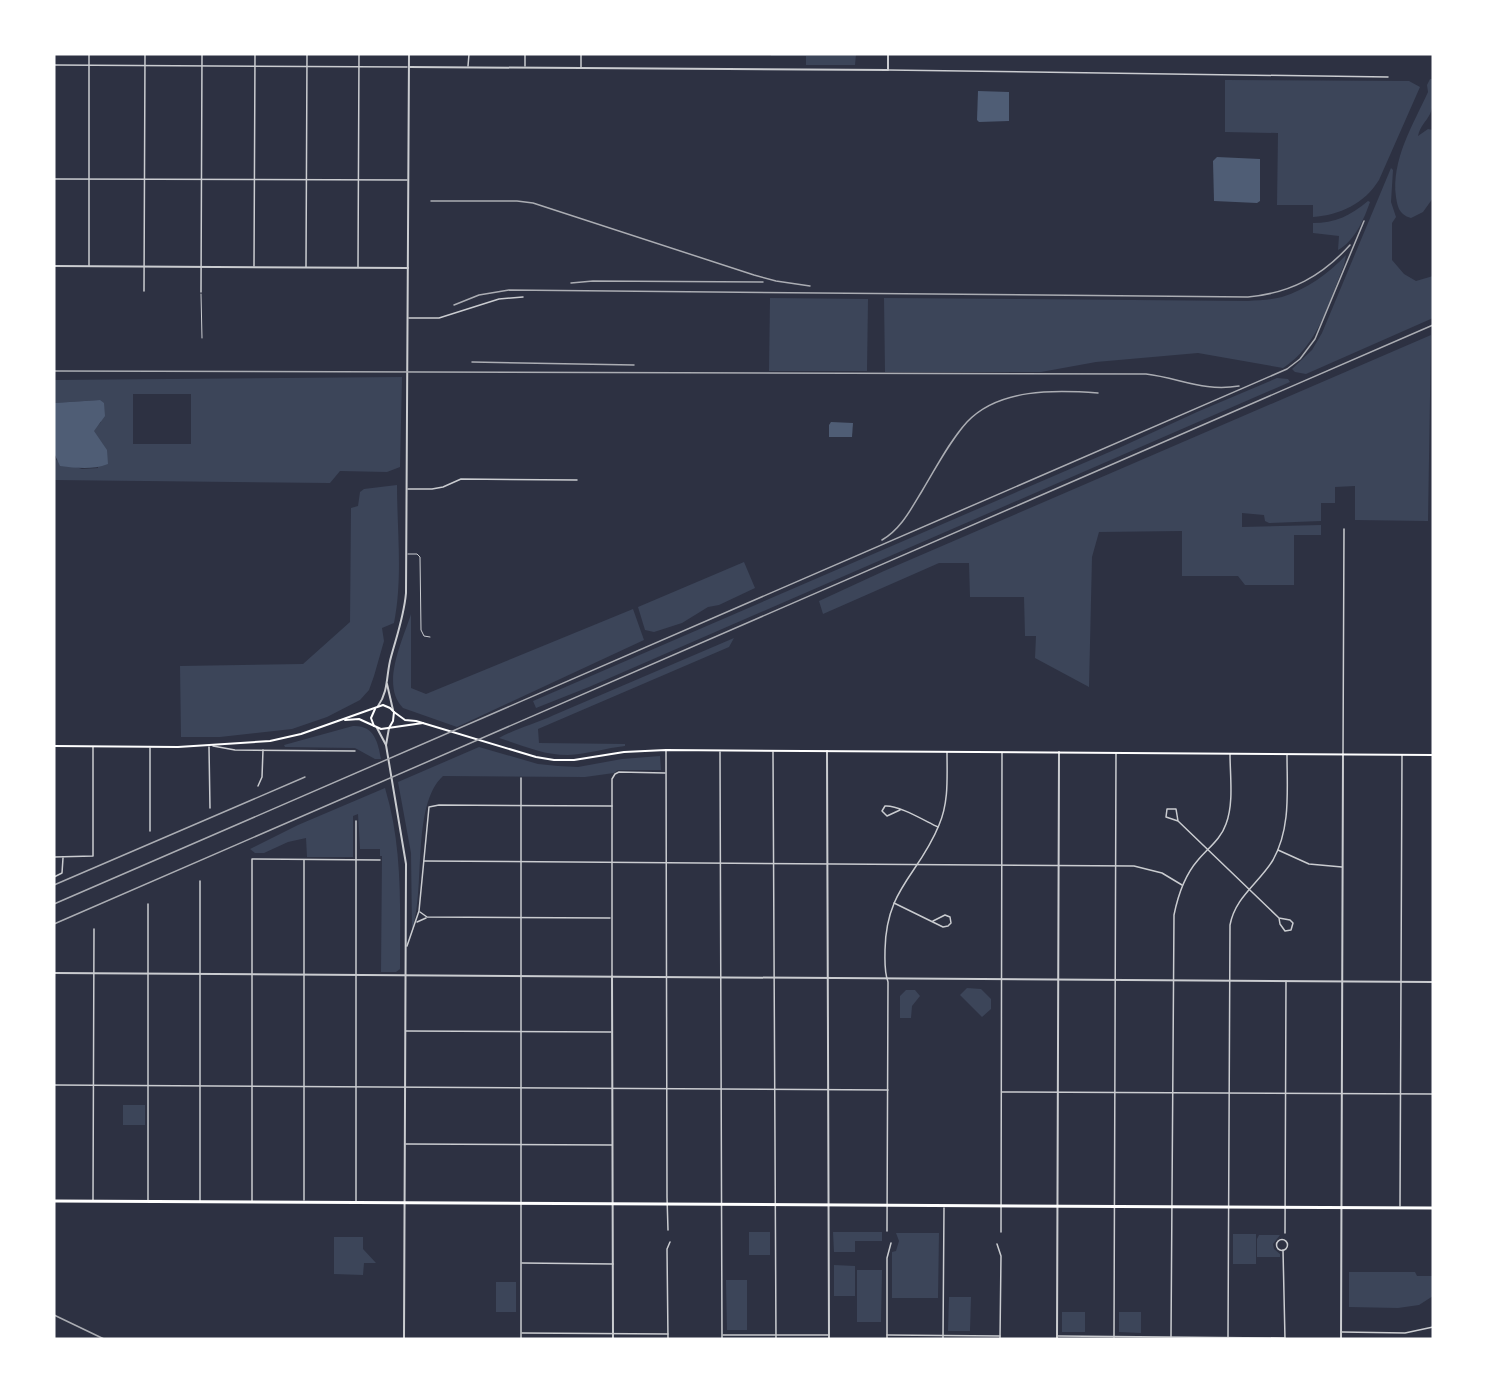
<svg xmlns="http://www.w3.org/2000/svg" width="1487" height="1393" viewBox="0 0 1487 1393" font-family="Merriweather,serif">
<rect width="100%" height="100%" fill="#2d3142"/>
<g fill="#3c4559" fill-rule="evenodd">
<path d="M771 54H856L855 65H806V56H771Z"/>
<path d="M1430 79H1433C1433 90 1435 104 1430 114 1426 122 1420 126 1418 136L1428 129 1433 130V198L1423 212 1411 218C1408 217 1405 216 1403 214 1398 210 1397 203 1396 197 1391 160 1413 125 1428 92L1427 85Z"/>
<path d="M1225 80 1409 81 1420 87 1379 180C1364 204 1340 215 1313 217V205H1277L1278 133 1225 132Z"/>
<path d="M1391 168 1393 170 1391 202 1396 217 1392 223V260L1404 274 1416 281 1433 276V318L1306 374 1295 372 1292 369 1312 350 1322 333Z"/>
<path d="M1368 201 1370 202C1364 219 1355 241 1338 250L1339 236 1313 233V223C1335 223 1350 216 1368 201Z"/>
<path d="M1346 255 1344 265C1329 302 1318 346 1283 368L1198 353 1096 362 1041 372H885L884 298 1248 301C1259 300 1271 300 1282 297 1307 289 1328 274 1346 255Z"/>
<path d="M770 298 868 299 867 371H769Z"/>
<path d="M1431 335 1428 521 1355 520V486L1335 487V503H1321V521L1269 523 1265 521 1264 515 1242 513V527L1321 525V535H1294V585H1245L1238 576H1182V531L1099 532 1092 557 1089 687 1035 658 1036 636H1025L1024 597H970L969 563H939L823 614 819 601 884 571Z"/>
<path d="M402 377 400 467 387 472 340 471 330 483 54 480V453L56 460 82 469 98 468 93 431 101 422 100 400 54 403V380ZM133 394H191V444H133Z"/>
<path d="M1277 378 1288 379 1290 382 589 687 536 708 533 701 1121 447 1197 412Z"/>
<path d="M397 485C397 530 403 578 394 623L382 628 384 641 374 676 369 690 360 700 327 717 292 729 220 737H181L180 666 303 664 350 622 351 508 358 506 360 492 364 489Z"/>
<path d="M744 562 755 588 719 605 708 607 682 623 654 632 645 630 638 607Z"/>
<path d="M633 609 644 640 457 727 403 708C380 685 403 640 411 614V688L426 694Z"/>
<path d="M734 638 729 647 538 729 539 743 625 744V746C607 748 587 754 568 755 543 755 522 745 499 738 517 728 535 724 554 715 614 689 674 664 734 638Z"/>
<path d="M353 726C374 725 378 742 381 759H375L355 748 285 747 284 745Z"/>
<path d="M479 747 538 764 558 766 578 767 622 759 660 756 661 770H618L614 773 585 777 443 776C411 805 426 889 412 930L411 853 398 782Z"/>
<path d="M385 788C403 847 400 908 400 969L396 972H381L382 856H380V849H360L358 814 353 816V857H307L306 838 288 842 264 853H255L250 849 298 825Z"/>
<path d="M967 988 981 989 991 999V1009L982 1017 960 995Z"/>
<path d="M906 990H915L920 996 912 1006 911 1018H900V996Z"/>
<rect x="123" y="1105" width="22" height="20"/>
<rect x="749" y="1232" width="21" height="23"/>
<path d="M833 1232H882V1241H855V1252H834Z"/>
<path d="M896 1233H939L938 1298H892V1252L896 1251 899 1241Z"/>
<rect x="1233" y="1234" width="23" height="30"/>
<path d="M1259 1235H1280L1273 1244 1274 1249 1280 1254V1257H1257V1239Z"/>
<path d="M334 1237H363V1249L376 1263H364L363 1275 334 1274Z"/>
<path d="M834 1265 855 1266V1296H834Z"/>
<path d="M857 1270H882L881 1322H857Z"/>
<path d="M1349 1272H1415L1417 1276H1433V1296L1419 1305 1398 1308 1349 1307Z"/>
<path d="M726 1280H747V1330H727Z"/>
<rect x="496" y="1282" width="20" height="30"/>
<path d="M949 1297H971L970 1331H948Z"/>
<rect x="1062" y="1312" width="23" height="20"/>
<path d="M1119 1312H1141V1333L1119 1332Z"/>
</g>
<g fill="#4f5d75">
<path d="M978 91 1009 92V121L979 122 977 120Z"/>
<path d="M1217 157 1260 159V201L1257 203 1214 201 1213 161Z"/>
<path d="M100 400 104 403 105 416 94 431 107 450 108 464C92 470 77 468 60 466L54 453V403Z"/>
<path d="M831 422 853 423 852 437H829V425Z"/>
</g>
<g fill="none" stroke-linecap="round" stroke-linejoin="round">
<g stroke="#caccd0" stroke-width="1">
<path d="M201 294 202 338"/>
<path d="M408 554H417L420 557 421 630 424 636 430 637"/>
</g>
<g stroke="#caccd0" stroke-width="1.5">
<path d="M54 65 407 67"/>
<path d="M468 66 469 54"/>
<path d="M525 66V54"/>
<path d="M581 67V54"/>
<path d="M888 70 1388 77"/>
<path d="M54 179 407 180"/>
<path d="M89 266V54"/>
<path d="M254 266 255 54"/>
<path d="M306 267 307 54"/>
<path d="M358 267 359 54"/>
<path d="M144 291 145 54"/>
<path d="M201 292 202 54"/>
<path d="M409 318H439L499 299 523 297"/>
<path d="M408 489H432L443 487 461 479 577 480"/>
<path d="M213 746 235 750 355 751"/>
<path d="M209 747 210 808"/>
<path d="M150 748V831"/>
<path d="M666 750 667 1197 668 1230"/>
<path d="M720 752 722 1339"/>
<path d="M773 752 776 1339"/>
<path d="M1343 753 1344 529"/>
<path d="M521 778V1339"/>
<path d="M258 786 262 777 263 750"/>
<path d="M900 810 887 816 882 811 885 806C899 805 925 821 938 827"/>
<path d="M1178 821 1176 809H1167L1166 817 1178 821 1279 918 1280 924 1285 931 1291 930 1293 923 1290 920 1279 918"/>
<path d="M1278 850 1309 864 1342 867"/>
<path d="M54 857 93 856V747"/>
<path d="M424 861 1134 866 1162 873 1182 885"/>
<path d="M54 877 62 873 63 858"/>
<path d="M200 881V1201"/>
<path d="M894 903 943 927 948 926 951 923 950 917 945 915 933 921"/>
<path d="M148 904V1200"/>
<path d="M420 912 427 917 610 918"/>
<path d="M417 922 426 918"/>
<path d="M407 946 419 911 429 807 439 805 612 806"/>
<path d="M612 975V779L615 774 619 772 665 773"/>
<path d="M406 1031 611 1032"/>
<path d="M54 1085 888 1090"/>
<path d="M1002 1092 1433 1094"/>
<path d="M406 1144 612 1145"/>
<path d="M304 1200V860"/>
<path d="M93 1201 94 929"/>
<path d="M252 1201V859L380 860"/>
<path d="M356 1201V821"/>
<path d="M1400 1206 1402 755"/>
<path d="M887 1231 888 982C884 971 885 961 885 950 886 888 919 875 939 825 949 802 947 777 947 752"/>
<path d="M1001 1232 1002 753"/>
<path d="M1285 1233 1286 981"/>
<circle cx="1282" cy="1245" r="5.5"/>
<path d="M997 1244 1001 1256 1000 1339"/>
<path d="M1283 1250 1285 1339"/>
<path d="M522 1263 613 1264"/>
<path d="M1342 1332 1405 1333 1433 1327"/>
<path d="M522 1333 668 1334"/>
<path d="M723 1335H829"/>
<path d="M887 1335 1000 1336"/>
<path d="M1058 1336 1285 1338"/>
<path d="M1114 1337 1116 753"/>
<path d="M1171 1337 1174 915C1178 895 1184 876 1198 860 1208 848 1221 839 1226 824 1234 803 1230 776 1230 754"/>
<path d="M668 1339 667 1249 670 1242"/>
<path d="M887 1339V1258L891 1243"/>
<path d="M943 1339 944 1208"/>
<path d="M1228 1339 1230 925C1235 897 1259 883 1273 860 1291 828 1287 790 1287 755"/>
</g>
<g stroke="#caccd0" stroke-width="2">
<path d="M409 67 888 70V54"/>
<path d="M54 266 408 268"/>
<path d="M387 684 393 710"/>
<path d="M378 706C389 691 386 674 391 657 397 635 404 616 406 593L409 54"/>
<path d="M377 728 386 745"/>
<path d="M389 728 386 745 406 864 404 1339"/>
<path d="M827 751 829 1339"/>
<path d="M54 973 1433 982"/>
<path d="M612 976 613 1339"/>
<path d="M1057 1339 1059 752"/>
<path d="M1341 1339 1343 754"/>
</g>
<g stroke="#fff" stroke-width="2">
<path d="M394 712 405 720 416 721 536 757 554 760H574L624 752 666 750 1433 755"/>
<path d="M345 720 359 719 381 729 423 723"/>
<path d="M374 726 371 718 375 709"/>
<path d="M54 746 178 747 270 741 301 734 383 705 390 708 394 712 393 721 389 728"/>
</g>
<path stroke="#fff" stroke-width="3" d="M54 1201 1433 1208"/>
<g stroke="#abadb3" stroke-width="1.5">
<path d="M431 201H517L533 203 754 275 776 281 810 286"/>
<path d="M571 283 593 281 763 282"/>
<path d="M454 305 479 295 509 290 1248 297C1291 293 1322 276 1350 245"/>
<path d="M472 362 634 365"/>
<path d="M54 371 1146 374C1180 378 1203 392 1239 386"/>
<path d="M882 540C901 529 911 509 922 491 936 468 949 442 967 422 999 388 1055 390 1098 393"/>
<path d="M54 885 305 777"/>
<path d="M54 904 1287 369 1300 359 1315 339 1364 221"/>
<path d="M54 924 1433 325"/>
<path d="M54 1315 104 1339"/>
</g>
</g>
<rect width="1487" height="1393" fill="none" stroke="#ffffff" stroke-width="111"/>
</svg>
